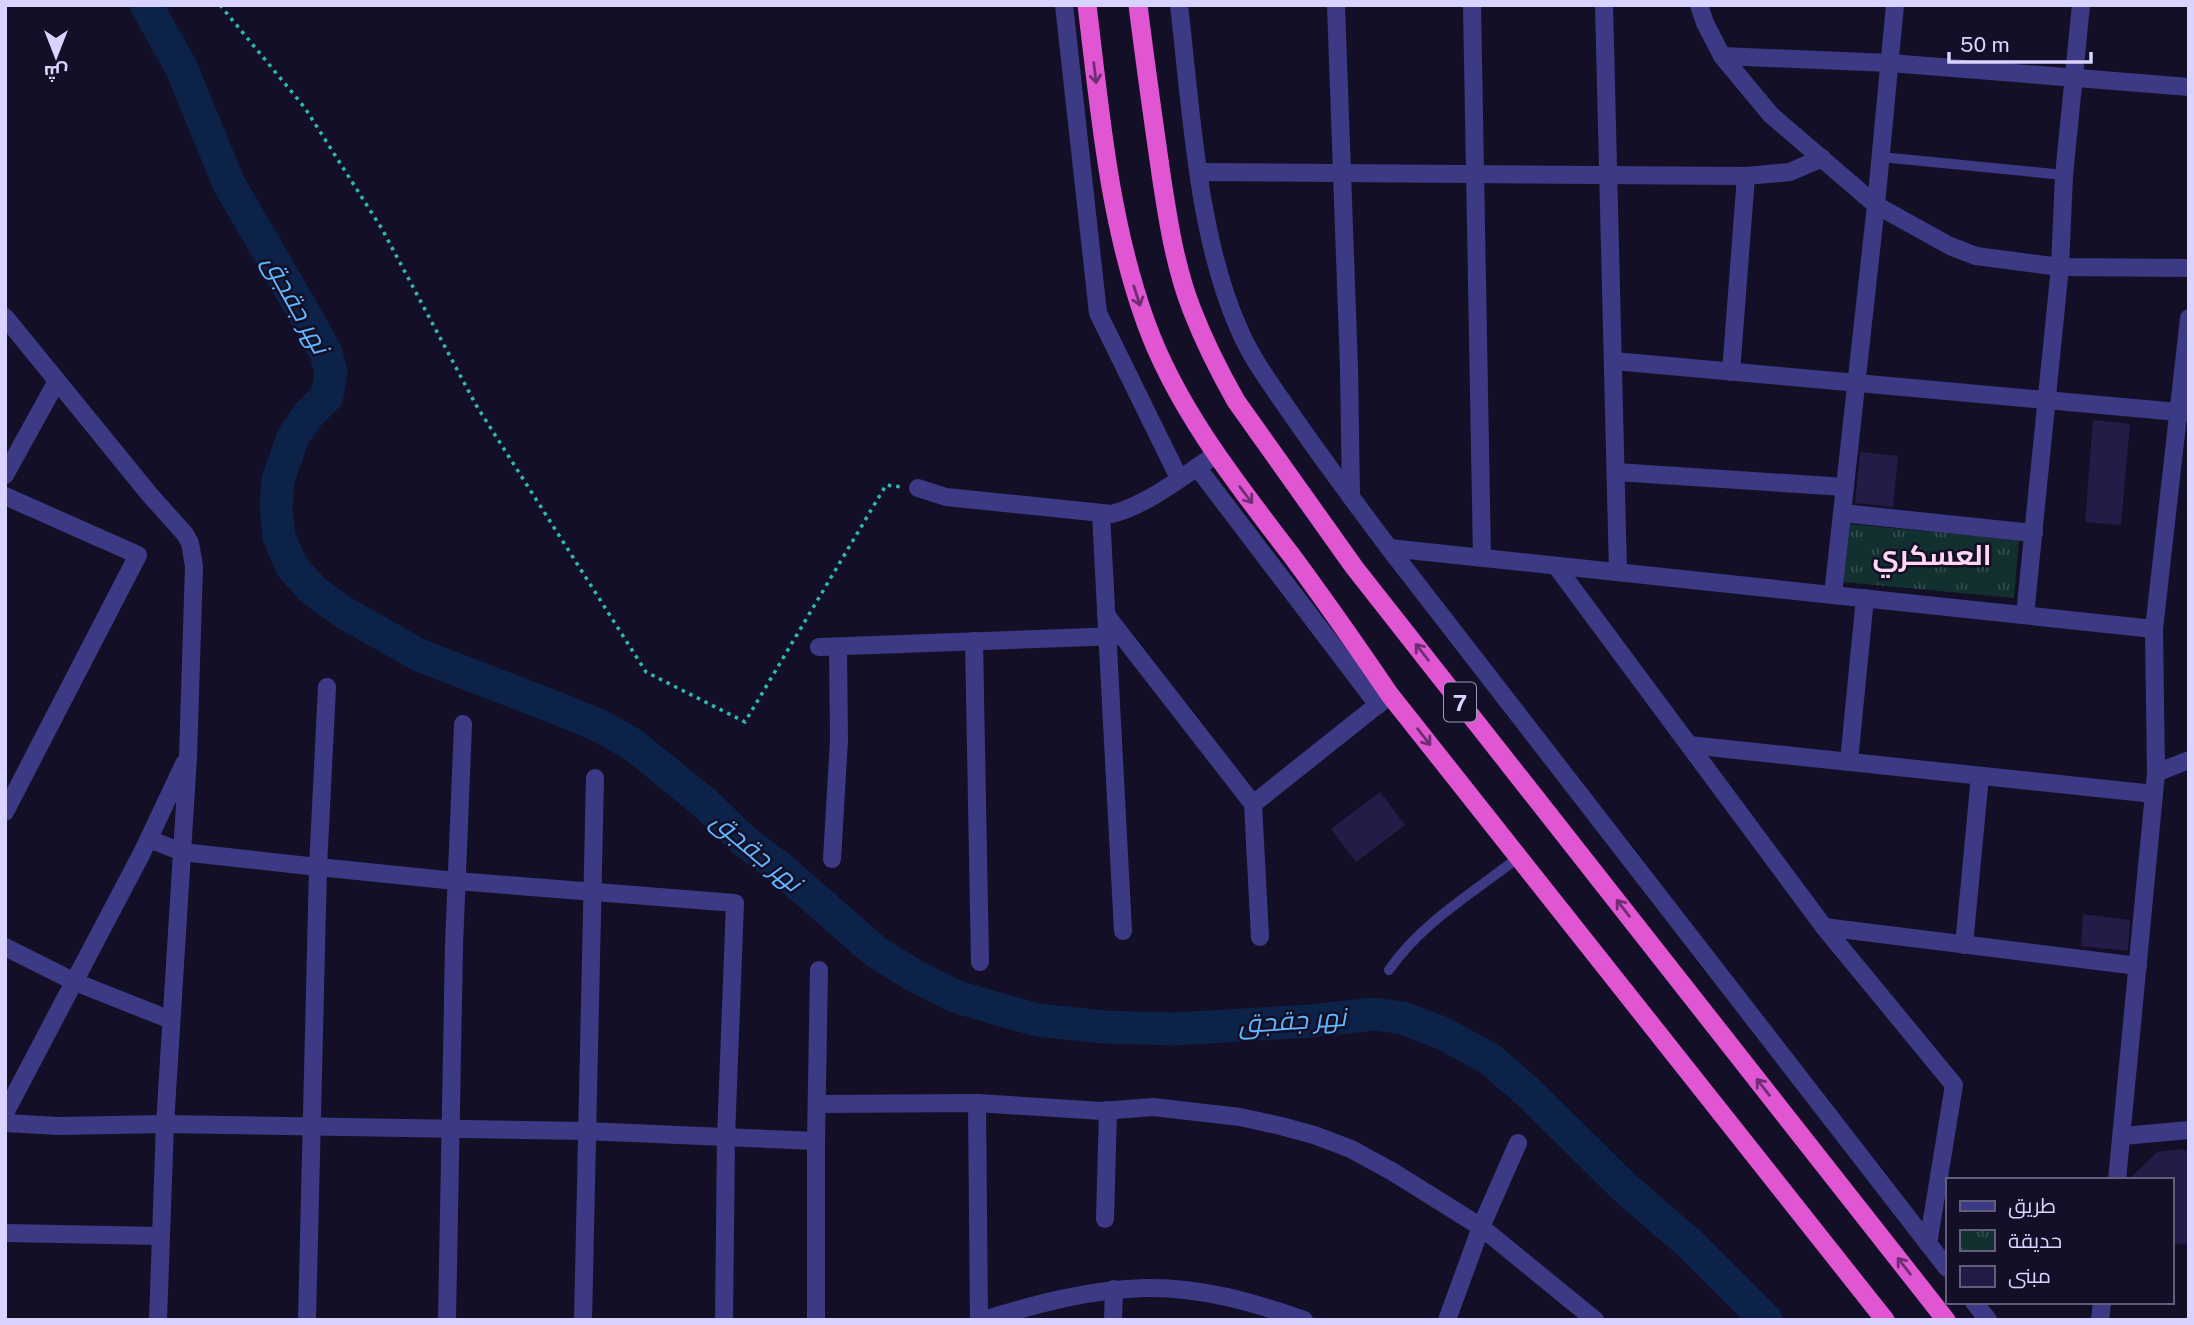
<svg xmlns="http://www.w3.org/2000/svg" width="2194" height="1325" viewBox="0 0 2194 1325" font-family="'Public Sans',Cairo,sans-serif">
<defs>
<pattern id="park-tufts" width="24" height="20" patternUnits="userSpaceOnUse" patternTransform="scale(1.75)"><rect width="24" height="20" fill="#12302f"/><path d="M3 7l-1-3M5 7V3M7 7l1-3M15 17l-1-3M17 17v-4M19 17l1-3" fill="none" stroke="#344d4e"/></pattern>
</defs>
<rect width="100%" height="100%" fill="#130f26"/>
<path fill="url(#park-tufts)" d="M1848 524 2019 540 2014 598 1843 582Z"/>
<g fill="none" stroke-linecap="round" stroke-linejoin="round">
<path stroke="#0c2248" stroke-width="33" d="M146 5 181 67 229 184 310 323 326 353 331 372 327 396 308 415 293 437 278 480 276 507 279 537 292 567 314 591 343 612 419 655 564 711 598 725 632 744 706 804 743 840 780 868 876 952 915 976 957 997 1037 1020 1104 1027 1174 1029 1311 1021 1375 1014 1403 1018 1442 1033 1490 1059 1529 1093 1624 1187 1690 1244 1766 1320"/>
</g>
<g fill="#241b47">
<path d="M2093 420 2130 424 2121 525 2085 522Z"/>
<path d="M1860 452 1898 456 1893 507 1855 503Z"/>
<path d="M1380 792 1405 825 1356 862 1331 829Z"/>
<path d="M2083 914 2130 920 2128 951 2081 946Z"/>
<path d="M2179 1149 2189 1151V1245L2171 1243V1180H2128L2157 1152Z"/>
</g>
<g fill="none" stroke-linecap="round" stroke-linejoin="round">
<path stroke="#2fb8b0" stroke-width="3.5" stroke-dasharray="3.5 5" stroke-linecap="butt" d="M220 5 305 108 382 229 476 405 646 672 745 722 886 485 902 487"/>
<g stroke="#3d3a85" stroke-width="10">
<path d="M1881 157 2064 175"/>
<path d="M1389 970C1421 923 1474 892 1519 857"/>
</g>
<g stroke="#3d3a85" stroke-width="18">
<path d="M1064 5 1098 313 1179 478"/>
<path d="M1179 5C1191 107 1197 235 1239 329 1252 360 1273 387 1292 415 1323 460 1356 504 1389 548L1947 1268"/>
<path d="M1336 5 1349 368 1351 497"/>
<path d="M1472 5 1482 558"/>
<path d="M1604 5 1618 572"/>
<path d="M1699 5 1705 23 1722 56 1771 115 1876 205 1950 246 1976 256 2060 267 2189 268"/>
<path d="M1722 56 1890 63 2189 87"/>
<path d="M1199 172 1746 176 1790 172 1822 158"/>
<path d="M5 317 150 495 185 534 190 543 194 566 188 757 165 1124 158 1320"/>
<path d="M1614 361 2189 413"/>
<path d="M1731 372 1746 176"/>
<path d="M1197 467 1378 705"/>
<path d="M1616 472 1845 487"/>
<path d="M5 475 57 381"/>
<path d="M918 488 946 497 1112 514C1150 504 1185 474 1217 454"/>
<path d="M5 496 138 555 5 812"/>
<path d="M1842 513 2034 533"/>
<path d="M1101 514 1123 931"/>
<path d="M1389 548 2154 629"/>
<path d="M1556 566 1824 927 1954 1085 1928 1244"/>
<path d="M1833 595 1876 205 1895 5"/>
<path d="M1106 615 1253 804 1260 937"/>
<path d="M2025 615 2060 267 2064 175 2081 5"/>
<path d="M974 641 980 962"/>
<path d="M819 647 1119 636"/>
<path d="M1689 745 2154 794"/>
<path d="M1849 761 1865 598"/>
<path d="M2156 773 2189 760"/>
<path d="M1253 804 1385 699"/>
<path d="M149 839 182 852 318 867 456 881 735 903 726 1137 724 1320"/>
<path d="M832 859 839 740 838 647"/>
<path d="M1824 927 2138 966"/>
<path d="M1964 945 1980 776"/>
<path d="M5 947 75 982 171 1020"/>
<path d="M977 1103 979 1320"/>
<path d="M817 1104 977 1103 1102 1111 1153 1107 1240 1117 1281 1126 1314 1135 1351 1149 1393 1172 1481 1227 1595 1320"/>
<path d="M5 1113 142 853 184 764"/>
<path d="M5 1123 59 1126 165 1124 586 1131 816 1141"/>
<path d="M2123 1136 2189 1130"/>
<path d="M2117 1180 2156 773 2154 629 2189 318"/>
<path d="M1105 1219 1108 1110"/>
<path d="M5 1233 161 1236"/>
<path d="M1974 1302 1988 1320"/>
<path d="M307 1320 318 867 327 687"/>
<path d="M447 1320 454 946 463 724"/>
<path d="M583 1320 595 778"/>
<path d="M816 1320V1141L819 970"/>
<path d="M1113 1320 1114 1289"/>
<path d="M1447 1320 1481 1227 1518 1143"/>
<path d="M2100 1320 2102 1302"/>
</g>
<path stroke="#3d3a85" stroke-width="18" d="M983 1320C1036 1304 1091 1289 1146 1288 1200 1287 1253 1302 1304 1320"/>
<g stroke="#e055d1" stroke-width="19">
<path d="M1087 5C1100 112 1109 221 1146 323 1177 409 1237 484 1292 556 1326 602 1358 648 1390 695L1885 1320"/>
<path d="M1138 5C1145 62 1153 118 1161 174 1168 220 1175 267 1192 310 1204 341 1219 371 1236 401L1354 567 1946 1320"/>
</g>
</g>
<defs><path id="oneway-shaft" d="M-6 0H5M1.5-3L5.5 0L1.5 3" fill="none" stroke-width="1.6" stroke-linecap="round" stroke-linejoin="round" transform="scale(1.75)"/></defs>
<g stroke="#6f2e73">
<use href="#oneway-shaft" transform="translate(1095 73) rotate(83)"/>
<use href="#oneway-shaft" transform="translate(1137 296) rotate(72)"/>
<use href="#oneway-shaft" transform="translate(1246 495) rotate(53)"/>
<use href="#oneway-shaft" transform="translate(1422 652) rotate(-128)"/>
<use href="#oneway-shaft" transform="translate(1424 737) rotate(52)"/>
<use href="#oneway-shaft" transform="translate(1623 908) rotate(-128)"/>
<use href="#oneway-shaft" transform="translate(1763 1087) rotate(-128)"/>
<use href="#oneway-shaft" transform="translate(1904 1266) rotate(-128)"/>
</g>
<g text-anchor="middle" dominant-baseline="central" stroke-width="5" stroke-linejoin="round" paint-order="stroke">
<rect fill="#130f26" stroke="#9e99be" stroke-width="2" x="1444" y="682.5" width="32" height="39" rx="5"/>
<g font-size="23" font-weight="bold" fill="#d9d4ff">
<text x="1460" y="702">7</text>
</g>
<g font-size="26" font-style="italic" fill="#62b6ff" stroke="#130f26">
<text transform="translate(297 304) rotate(61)">نهر جقجق</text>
<text transform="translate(757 851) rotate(40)">نهر جقجق</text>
<text transform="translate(1292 1020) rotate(-4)">نهر جقجق</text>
</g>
<g font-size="28" font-weight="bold" fill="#ffd6f0" stroke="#130f26">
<text x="1932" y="554">العسكري</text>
</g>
</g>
<rect width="2194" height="1325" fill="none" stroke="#d9d4ff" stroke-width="14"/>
<rect x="1946" y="1178" width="228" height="126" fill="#130f26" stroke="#625e7d" stroke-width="2"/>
<rect x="1960" y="1201" width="35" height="10" fill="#3d3a85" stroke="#625e7d" stroke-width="2"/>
<text x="2008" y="1213" font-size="21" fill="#d9d4ff">طريق</text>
<rect x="1960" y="1230" width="35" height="21" fill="url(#park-tufts)" stroke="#625e7d" stroke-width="2"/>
<text x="2008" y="1248" font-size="21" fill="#d9d4ff">حديقة</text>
<rect x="1960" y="1266" width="35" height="21" fill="#241b47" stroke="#625e7d" stroke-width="2"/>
<text x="2008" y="1283" font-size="21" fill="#d9d4ff">مبنى</text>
<g transform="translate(56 56) rotate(180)" stroke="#130f26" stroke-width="5" paint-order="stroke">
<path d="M0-5L12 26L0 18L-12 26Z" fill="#d9d4ff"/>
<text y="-10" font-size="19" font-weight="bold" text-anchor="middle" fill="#d9d4ff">ش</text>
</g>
<path d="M1949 52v10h142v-10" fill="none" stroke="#d9d4ff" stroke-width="3.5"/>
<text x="1960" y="52" font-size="21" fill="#d9d4ff" stroke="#130f26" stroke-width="5" paint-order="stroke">50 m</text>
</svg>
